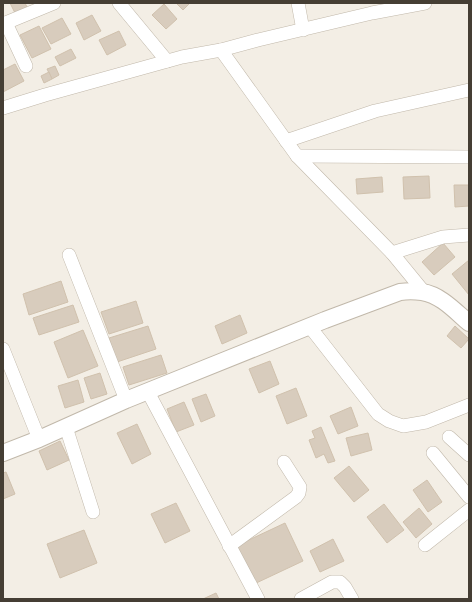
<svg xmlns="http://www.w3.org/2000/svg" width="472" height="602" viewBox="0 0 472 602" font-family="'Noto Sans',sans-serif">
<rect width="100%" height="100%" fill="#f3eee5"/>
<g fill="#d8ccbd" stroke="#d0c1ad">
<path d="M10 3H25L28 9 16 15Z"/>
<path d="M176 3H190L183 10Z"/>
<path d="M164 4 177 19 166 29 152 15Z"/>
<path d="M92 15 101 31 84 40 76 23Z"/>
<path d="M62 18 71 34 51 44 42 28Z"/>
<path d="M39 26 51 49 32 58 20 35Z"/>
<path d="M119 31 126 45 107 55 99 40Z"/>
<path d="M71 49 76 58 60 66 55 57Z"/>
<path d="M15 64 24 81 3 92V70Z"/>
<path d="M55 66 59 75 52 79 47 69Z"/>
<path d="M49 72 52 79 44 83 41 76Z"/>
<path d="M429 176 430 198 404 199 403 177Z"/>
<path d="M382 177 383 192 357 194 356 179Z"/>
<path d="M454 185H469V206L455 207Z"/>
<path d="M443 243 455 257 434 275 422 262Z"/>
<path d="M469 260V295L452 274Z"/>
<path d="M61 281 68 302 29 315 23 294Z"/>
<path d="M136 301 143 323 109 334 101 312Z"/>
<path d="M73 305 79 322 39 335 33 318Z"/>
<path d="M240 315 247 333 222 344 215 326Z"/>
<path d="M148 326 156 349 117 362 109 338Z"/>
<path d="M455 326 469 339 461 348 447 336Z"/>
<path d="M83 330 98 366 68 378 54 342Z"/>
<path d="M161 355 167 373 129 385 123 367Z"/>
<path d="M270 361 279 384 259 393 249 369Z"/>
<path d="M100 373 107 394 91 399 84 378Z"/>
<path d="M78 380 84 402 65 408 58 386Z"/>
<path d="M296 388 307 416 287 424 276 396Z"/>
<path d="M206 394 215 416 201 422 192 399Z"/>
<path d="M184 402 194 425 176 432 167 409Z"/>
<path d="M351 407 358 426 338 434 330 416Z"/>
<path d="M137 424 151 454 132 464 117 433Z"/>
<path d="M321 427 335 461 328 463 324 454 316 458 309 440 315 438 312 431Z"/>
<path d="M368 433 372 450 351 456 346 438Z"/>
<path d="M60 441 69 460 47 470 39 451Z"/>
<path d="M349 466 369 490 354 502 334 478Z"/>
<path d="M6 472 15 494 3 499V473Z"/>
<path d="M427 480 442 502 428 512 413 490Z"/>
<path d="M176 503 190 531 165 543 151 514Z"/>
<path d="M384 504 404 530 387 543 367 517Z"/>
<path d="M419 508 432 524 416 538 403 522Z"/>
<path d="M285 523 303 561 252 585 234 547Z"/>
<path d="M84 530 97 563 60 578 47 544Z"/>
<path d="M333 539 344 561 320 572 310 551Z"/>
<path d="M216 593 219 599H203Z"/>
</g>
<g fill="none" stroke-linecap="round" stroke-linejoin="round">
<defs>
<g id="minor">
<path d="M119 3 167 61"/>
<path d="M298 3 303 30"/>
<path d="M6 23 26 66"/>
<path d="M3 24 54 3"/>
<path d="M221 50 297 156 392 253 424 292"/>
<path d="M3 108 45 95 182 57 221 50 258 40 372 13 425 3"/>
<path d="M286 141 375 111 469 90"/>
<path d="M297 156 469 157"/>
<path d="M392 253 443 237 469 235"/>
<path d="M69 255 126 400"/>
<path d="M310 327 378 414 389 421 403 426 426 422 469 405"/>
<path d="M3 349 39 439"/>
<path d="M148 392 258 599"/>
<path d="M66 427 93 512"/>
<path d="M449 437 469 455"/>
<path d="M433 453 469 497"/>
<path d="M425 545 469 510"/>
<path d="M229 546 296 497 299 493 300 487 284 462"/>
<path d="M301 599 332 582H340L345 587 352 599"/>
</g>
<path id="tertiary" d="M3 453 39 439 126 400 325 320 400 292C407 291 414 291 422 292 441 295 455 311 469 323"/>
</defs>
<use href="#minor" stroke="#c1b8aa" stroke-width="14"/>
<use href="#tertiary" stroke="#c1b8aa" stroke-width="18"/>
<use href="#minor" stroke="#fff" stroke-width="13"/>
<use href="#tertiary" stroke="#fff" stroke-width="16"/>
</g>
<rect width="472" height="602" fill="none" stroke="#453e34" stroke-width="8"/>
</svg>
